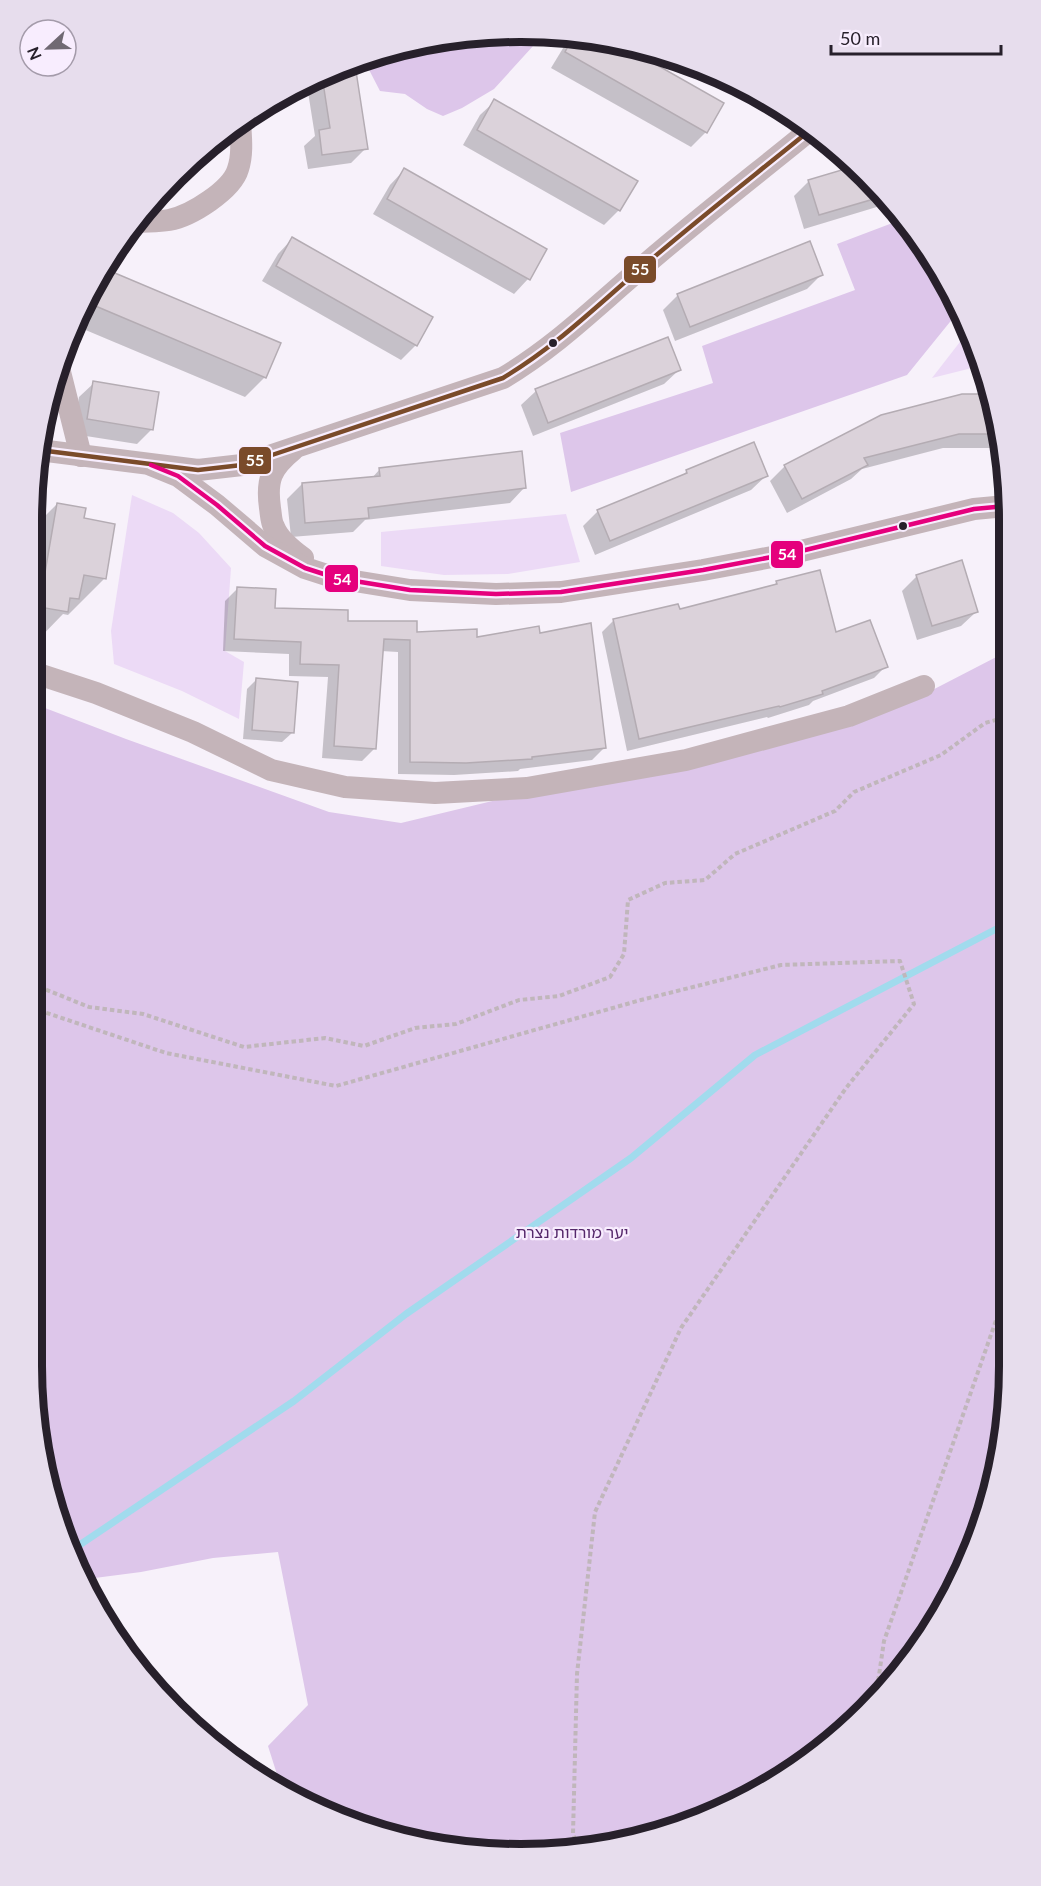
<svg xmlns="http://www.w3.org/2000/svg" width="1041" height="1886" viewBox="0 0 1041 1886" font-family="Lato,'Noto Sans Hebrew',sans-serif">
<rect width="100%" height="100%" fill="#f7f1fa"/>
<g fill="#ecdaf6">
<path d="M968 332 984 365 932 378 963 338Z"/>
<path d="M132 495 173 513 199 533 231 568 225 651 244 662 239 719 182 691 114 664 111 631Z"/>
<path d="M566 514 580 562 508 574 444 575 381 566V532Z"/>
</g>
<g fill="#ddc6ea">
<path d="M489 33 544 34 494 89 462 108 443 116 427 109 405 94 380 91 364 60 394 48Z"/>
<path d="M903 219 927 249 958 312 907 375 571 492 560 433 713 383 702 346 855 290 837 244Z"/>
<path d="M1006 652 1008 1397 984 1522 944 1610 843 1733 707 1817 552 1853 394 1838 281 1787 268 1746 308 1705 278 1552 213 1558 141 1572 87 1579 57 1522 32 1365V703L126 739 329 812 401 823 915 699Z"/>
</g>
<g fill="#0003">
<path d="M571 35 585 36 615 43 722 104 706 132 691 147 551 68Z"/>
<path d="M381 53 375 59 371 57Z"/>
<path d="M323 77 366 148 351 163 308 169 304 146 315 136 308 92Z"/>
<path d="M495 101 636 181 619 210 604 225 463 145 480 115Z"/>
<path d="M404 170 528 279 514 294 373 214 390 185Z"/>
<path d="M866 174 890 203 804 229 794 196 809 181Z"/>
<path d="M292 239 431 318 416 345 401 360 262 281 278 254Z"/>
<path d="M102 269 279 344 265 377 245 397 76 326 97 276Z"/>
<path d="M822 274 807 289 675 341 663 310 678 295Z"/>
<path d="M679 370 664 384 533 436 521 405 536 391Z"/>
<path d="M94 383 152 429 137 444 73 434 79 397Z"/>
<path d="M991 396 1003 448H943L862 469 851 479 787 513 770 481 785 466Z"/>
<path d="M753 444 766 476 751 490 595 555 583 526 598 511 681 477 686 472Z"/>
<path d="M380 469 524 488 510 503 365 520 353 532 291 537 287 499 302 484 371 479Z"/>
<path d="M57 504 82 520 105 578 68 615 63 614 32 646V529Z"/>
<path d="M917 576 976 612 961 626 917 640 902 591Z"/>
<path d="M777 582 835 634 886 666 874 678 813 701 809 705 768 718 767 717 627 751 602 632 614 620 678 610 773 586Z"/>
<path d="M238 588 273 609 416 634 476 638 539 634 604 748 592 760 520 769 518 771 454 775 398 774V652L381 651 375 748 362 761 322 758 328 677 289 676V654L223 651 225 601Z"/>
<path d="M257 679 292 733 282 742 243 739 247 689Z"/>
</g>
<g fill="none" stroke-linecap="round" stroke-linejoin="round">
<path stroke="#a1dbed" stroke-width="7" d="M72 1550 294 1401 406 1314 631 1158 755 1055 1002 926"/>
</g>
<g fill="#dbd2da" stroke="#b4acb3" stroke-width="1.5">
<path d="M574 35 585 36 620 44 724 103 707 133 565 52Z"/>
<path d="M356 71 368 149 322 155 319 130 330 128 322 76Z"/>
<path d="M494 99 638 181 620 211 477 130Z"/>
<path d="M855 166 866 174 884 196 819 215 808 180Z"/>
<path d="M404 168 547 249 530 280 387 199Z"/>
<path d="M292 237 433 317 417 346 276 266Z"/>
<path d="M810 241 823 275 690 327 677 294Z"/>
<path d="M103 268 281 343 266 378 86 302 97 276Z"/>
<path d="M668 337 681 370 548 423 535 389Z"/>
<path d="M93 381 159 392 153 430 87 419Z"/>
<path d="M962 394H991L1000 434H959L864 458 868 465 802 499 784 465 881 415Z"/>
<path d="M754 442 768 476 610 541 597 510 687 473 686 470Z"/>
<path d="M522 451 526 488 368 508 369 518 305 523 302 483 380 476 379 468Z"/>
<path d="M57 503 86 508 84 518 115 524 106 579 84 575 79 599 70 598 68 612 39 607Z"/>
<path d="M962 560 978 612 932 626 916 575Z"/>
<path d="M820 570 836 632 870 620 888 667 822 691 823 694 780 707 779 706 639 739 613 619 678 604 680 609 777 584 776 581Z"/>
<path d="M237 587 276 589 275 608 348 610V621H417V632L477 629V637L539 626 540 633 591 623 606 748 532 757V759L466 763 410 762V640L384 639 376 749 334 746 339 665 300 664 301 642 234 639Z"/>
<path d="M256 678 298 682 294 733 252 730Z"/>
</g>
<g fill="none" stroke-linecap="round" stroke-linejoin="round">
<g stroke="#c0b6bb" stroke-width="4" stroke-dasharray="4.5 3" stroke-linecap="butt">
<path d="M32 984 89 1007 143 1014 244 1047 325 1038 364 1046 415 1028 456 1024 519 1000 559 996 610 977 624 954 628 900 665 883 705 880 735 854 835 811 854 792 941 755 985 723 1006 717"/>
<path d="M32 1008 166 1053 336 1086 641 1000 781 965 900 961 914 1004 846 1088 681 1328 595 1512 577 1674 573 1834 578 1847"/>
<path d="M880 1688 878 1682 884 1641 1008 1286"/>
</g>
<g stroke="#c4b4b9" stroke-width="22">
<path d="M136 222C147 221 158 222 169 220 191 216 232 190 238 169 243 154 241 137 240 122"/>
<path d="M59 368 81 456"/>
<path d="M39 450 198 470 242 465 503 378C553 348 588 314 632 276 689 226 750 179 809 131"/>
<path d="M293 450C271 468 266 480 270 508 271 514 271 522 274 527 279 540 292 550 303 558"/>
<path d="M151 465 178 476 217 505 265 546 305 568 336 578 410 590 496 594 561 592 703 570 793 553 974 509 1006 506"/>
<path d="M32 672 96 693 193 732 271 770 345 787 435 793 527 788 686 760 849 716 924 686"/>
</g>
<defs>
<path id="bus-1" d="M39 450 198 470 242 465 503 378C553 348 588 314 632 276 689 226 750 179 809 131"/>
<path id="bus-2" d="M151 465 178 476 217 505 265 546 305 568 336 578 410 590 496 594 561 592 703 570 793 553 974 509 1006 506"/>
</defs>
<use href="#bus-1" stroke="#f8edfe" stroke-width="9"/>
<use href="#bus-2" stroke="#f8edfe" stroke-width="9"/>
<use href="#bus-1" stroke="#7a4b2a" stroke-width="4.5"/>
<use href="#bus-2" stroke="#e5007d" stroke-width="4.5"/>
</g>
<g fill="#27202b" stroke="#f8edfe" stroke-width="2">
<circle cx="553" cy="343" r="5"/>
<circle cx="903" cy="526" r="5"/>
</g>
<g text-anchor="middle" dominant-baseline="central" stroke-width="4.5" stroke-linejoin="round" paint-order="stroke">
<g font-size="16" fill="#55286b" stroke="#f8edfe">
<text x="572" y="1231">יער מורדות נצרת</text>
</g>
</g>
<path d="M0 0H1041V1886H0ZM520 42H521A478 478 0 0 1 999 520V1366A478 478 0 0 1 521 1844H520A478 478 0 0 1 42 1366V520A478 478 0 0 1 520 42Z" fill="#e7dded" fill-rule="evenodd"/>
<path fill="none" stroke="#27202b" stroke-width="8" d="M520 42H521A478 478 0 0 1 999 520V1366A478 478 0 0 1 521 1844H520A478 478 0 0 1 42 1366V520A478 478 0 0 1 520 42Z"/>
<g stroke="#f8edfe" stroke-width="2">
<rect x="623" y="255" width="34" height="29" rx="6" fill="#7a4b2a"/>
<rect x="238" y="446" width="34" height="29" rx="6" fill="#7a4b2a"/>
<rect x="770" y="540" width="34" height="29" rx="6" fill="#e5007d"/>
<rect x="324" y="564" width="35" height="29" rx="6" fill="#e5007d"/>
</g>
<g font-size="16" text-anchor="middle" font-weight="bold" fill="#fff">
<text x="640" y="275">55</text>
<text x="255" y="466">55</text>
<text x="787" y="560">54</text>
<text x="342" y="585">54</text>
</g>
<g transform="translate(48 48) rotate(248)"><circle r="28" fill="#f8edfe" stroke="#a49baa" stroke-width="1.5"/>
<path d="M0-4.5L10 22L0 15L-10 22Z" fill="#706973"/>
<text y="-9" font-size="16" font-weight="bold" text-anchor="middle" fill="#27202b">N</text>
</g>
<path d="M831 45v9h170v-9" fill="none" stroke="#27202b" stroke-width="3"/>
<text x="840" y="45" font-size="18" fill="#27202b" stroke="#f8edfe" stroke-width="4.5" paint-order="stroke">50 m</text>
</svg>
